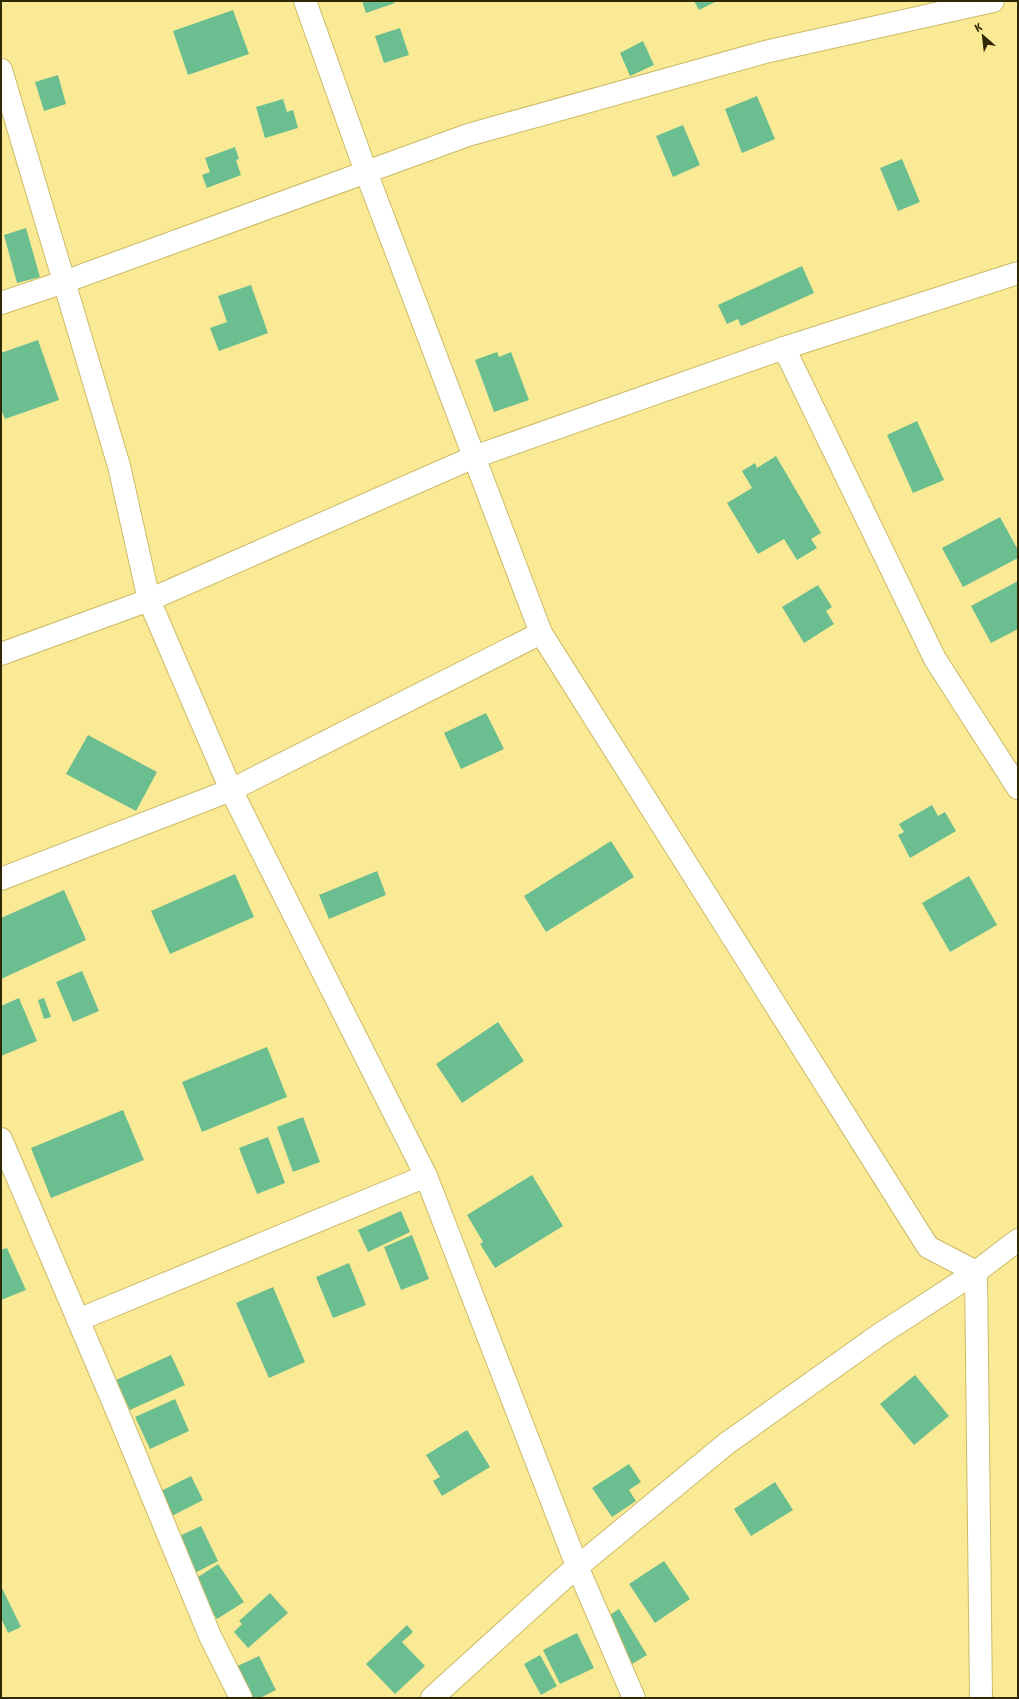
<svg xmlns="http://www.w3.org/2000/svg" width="1019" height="1699" viewBox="0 0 1019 1699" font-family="'Fira Sans Condensed',sans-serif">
<rect width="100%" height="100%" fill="#fbea95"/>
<g fill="#6bbe90">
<path d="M362 1H394L395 3 366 13Z"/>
<path d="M694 1H717L699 10Z"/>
<path d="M233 10 249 54 188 75 173 31Z"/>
<path d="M400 28 409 55 384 63 375 36Z"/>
<path d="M643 41 654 65 630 76 620 53Z"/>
<path d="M58 75 66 104 44 111 35 82Z"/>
<path d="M757 96 775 139 742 153 725 109Z"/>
<path d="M283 99 287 112 293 110 298 128 265 138 256 107Z"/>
<path d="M683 125 700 165 673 177 656 136Z"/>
<path d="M235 147 239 159 236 160 241 175 207 188 202 175 210 172 205 158Z"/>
<path d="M902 159 920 202 898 211 880 168Z"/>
<path d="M26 228 40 277 17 283 4 235Z"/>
<path d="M802 266 814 293 741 326 738 319 727 324 718 305Z"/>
<path d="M251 285 268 333 219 351 210 328 227 322 218 296Z"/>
<path d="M38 340 59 400 5 419 1 409V353Z"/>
<path d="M497 352 499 357 511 352 529 400 494 412 475 360Z"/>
<path d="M917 421 944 480 913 493 887 435Z"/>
<path d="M776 456 821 533 811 539 817 548 797 560 784 539 758 554 727 503 752 488 742 471 755 463 757 468Z"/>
<path d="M1000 517 1018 550V558L963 587 942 548Z"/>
<path d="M1018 581V629L991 643 971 606Z"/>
<path d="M818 585 832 607 826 611 834 624 804 643 782 607Z"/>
<path d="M486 713 504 749 461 769 444 733Z"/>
<path d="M88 735 157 772 136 811 66 774Z"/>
<path d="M932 805 938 816 945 812 956 831 910 858 898 835 904 832 899 824Z"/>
<path d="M611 841 634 877 546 932 524 896Z"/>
<path d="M377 871 386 895 329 919 319 895Z"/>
<path d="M235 874 254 917 170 954 151 911Z"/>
<path d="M969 876 997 925 950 952 922 903Z"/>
<path d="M64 890 86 940 1 979V918Z"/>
<path d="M82 971 99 1011 73 1022 56 982Z"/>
<path d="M19 998 37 1041 1 1056V1006Z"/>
<path d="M44 998 51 1017 44 1019 38 1000Z"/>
<path d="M498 1022 524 1061 462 1103 436 1064Z"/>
<path d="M267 1047 287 1097 202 1132 182 1082Z"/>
<path d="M123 1110 144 1160 51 1198 31 1148Z"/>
<path d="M303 1117 320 1162 293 1172 277 1127Z"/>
<path d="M268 1137 285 1183 257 1194 239 1148Z"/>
<path d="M532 1175 563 1226 495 1268 480 1244 483 1242 467 1215Z"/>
<path d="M401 1211 410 1232 368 1252 358 1230Z"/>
<path d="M412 1235 429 1279 401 1290 384 1247Z"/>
<path d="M7 1248 26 1290 1 1300V1250Z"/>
<path d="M349 1263 366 1305 333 1318 316 1277Z"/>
<path d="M273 1287 305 1362 269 1378 236 1303Z"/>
<path d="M171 1355 185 1385 130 1410 116 1380Z"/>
<path d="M915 1375 949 1416 914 1445 880 1404Z"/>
<path d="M175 1399 189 1431 150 1449 135 1417Z"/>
<path d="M467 1430 490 1467 442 1496 433 1481 440 1477 426 1455Z"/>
<path d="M629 1464 641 1482 629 1490 636 1501 612 1517 592 1488Z"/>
<path d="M191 1476 203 1500 166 1519 153 1495Z"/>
<path d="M775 1482 793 1510 751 1536 734 1509Z"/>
<path d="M201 1526 218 1561 193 1574 175 1538Z"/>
<path d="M664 1561 690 1599 655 1623 629 1584Z"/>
<path d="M218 1564 244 1602 217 1619 192 1581Z"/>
<path d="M1 1586 21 1627 8 1633 1 1618Z"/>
<path d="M270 1593 288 1613 248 1648 234 1632 242 1624 239 1621Z"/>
<path d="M619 1609 647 1655 632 1664 605 1618Z"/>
<path d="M407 1625 413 1632 402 1642 425 1666 395 1694 366 1664Z"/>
<path d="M577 1633 594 1668 560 1684 543 1650Z"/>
<path d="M540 1655 557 1686 541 1695 524 1664Z"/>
<path d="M259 1656 276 1690 260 1698H248L233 1668Z"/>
</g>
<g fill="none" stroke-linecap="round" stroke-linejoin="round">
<defs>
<g id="minor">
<path d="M305 1 366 172 541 633 928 1247 976 1272 981 1698"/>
<path d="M1 70 119 466 149 600 231 790 426 1176 577 1566 634 1698"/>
<path d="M1 303 64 282 468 135 765 52 993 1"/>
<path d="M784 348 935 659 1018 788"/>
<path d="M1 654 149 600 474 457 784 348 1018 273"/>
<path d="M1 879 231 790 541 633"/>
<path d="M1 1139 120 1418 210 1636 241 1698"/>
<path d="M78 1320 426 1176"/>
<path d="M432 1698 565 1577 726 1444 879 1335 976 1272 1018 1240"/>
</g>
</defs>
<use href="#minor" stroke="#cbba67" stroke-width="24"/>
<use href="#minor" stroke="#fff" stroke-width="22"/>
</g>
<rect width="1019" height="1699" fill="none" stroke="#2f2803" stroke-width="4"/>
<g transform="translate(983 36) rotate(332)" stroke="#fbea95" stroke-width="3" paint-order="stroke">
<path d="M0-3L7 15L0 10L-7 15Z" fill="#2f2803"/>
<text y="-6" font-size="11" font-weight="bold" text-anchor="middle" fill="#2f2803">K</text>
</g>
</svg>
